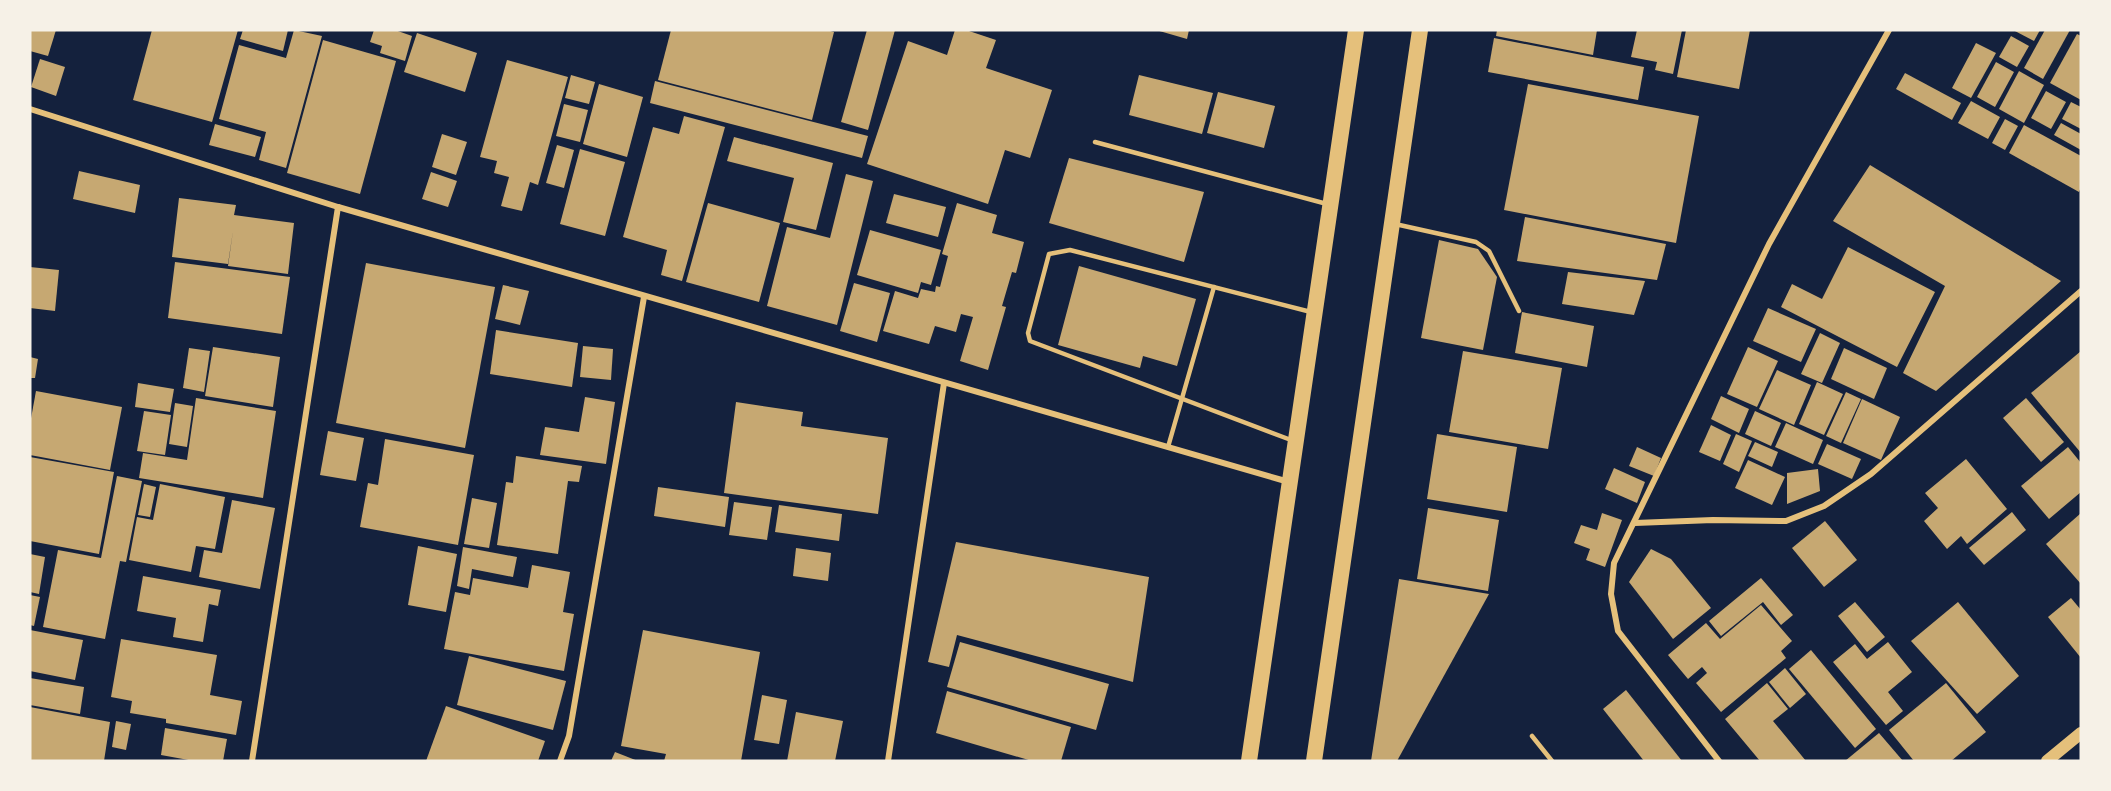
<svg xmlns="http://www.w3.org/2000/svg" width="2111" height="791" viewBox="0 0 2111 791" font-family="'DM Sans',sans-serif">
<rect width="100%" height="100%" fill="#14213d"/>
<g fill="#c6a872">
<path d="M30 30H56L48 56 30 51Z"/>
<path d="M152 30H238L212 122 133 100Z"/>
<path d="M243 30H288L283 51 240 39Z"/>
<path d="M294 30 322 36 286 168 259 160 266 132 219 119 239 45 286 58Z"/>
<path d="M374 30H395L412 36 405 61 380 53 382 46 370 42Z"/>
<path d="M671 30H827L834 32 812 120 658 80Z"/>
<path d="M867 30H895L868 130 841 122Z"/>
<path d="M955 30H966L996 40 986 68 1052 90 1030 158 1005 150 988 204 867 164 908 41 947 55Z"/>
<path d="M1156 30H1189L1187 39Z"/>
<path d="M1497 30H1597L1593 55 1496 36Z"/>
<path d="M1637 30H1682L1673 74 1655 70 1657 62 1631 57Z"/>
<path d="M1686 30H1750L1739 89 1677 77Z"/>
<path d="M2013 30H2040L2034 41Z"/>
<path d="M2045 30H2070L2043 79 2024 68Z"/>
<path d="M417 33 477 53 465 92 404 72Z"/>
<path d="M2077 34 2081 36V100L2050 83Z"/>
<path d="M2011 36 2029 46 2017 67 1999 57Z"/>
<path d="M1494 38 1644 67 1638 100 1488 72Z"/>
<path d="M323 40 396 61 360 194 287 173Z"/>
<path d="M1976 43 1996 53 1971 98 1952 88Z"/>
<path d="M40 59 65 67 56 96 31 87Z"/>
<path d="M507 60 568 77 538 185 530 182 522 211 501 206 509 177 494 173 497 161 480 157Z"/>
<path d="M1996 62 2014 72 1995 107 1977 97Z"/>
<path d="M2019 71 2044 85 2024 123 1999 109Z"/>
<path d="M1905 73 1961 103 1952 120 1896 89Z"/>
<path d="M571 75 595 82 589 104 565 98Z"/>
<path d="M1139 75 1213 93 1202 134 1129 115Z"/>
<path d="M655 81 868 136 862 158 650 103Z"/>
<path d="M599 84 643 97 627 157 583 144Z"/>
<path d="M1528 84 1699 116 1676 243 1504 210Z"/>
<path d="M2046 91 2066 102 2051 129 2031 118Z"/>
<path d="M1218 92 1275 106 1264 148 1207 133Z"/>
<path d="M1971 101 2000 117 1988 139 1958 123Z"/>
<path d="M2071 102 2081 107V129L2062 119Z"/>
<path d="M564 104 588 110 580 142 556 136Z"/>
<path d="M684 116 725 127 682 281 661 275 667 250 623 237 653 127 679 134Z"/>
<path d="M2005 119 2018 126 2005 150 1992 143Z"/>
<path d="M2061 123 2081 134V150L2054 135Z"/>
<path d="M215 124 261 137 255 157 209 145Z"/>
<path d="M2024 125 2081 156V187L2079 192 2009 153Z"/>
<path d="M442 134 467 142 456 175 432 167Z"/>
<path d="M734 137 833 163 816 230 783 222 794 178 727 161Z"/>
<path d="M557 145 574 150 564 188 546 183Z"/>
<path d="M580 149 625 162 605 236 560 224Z"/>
<path d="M1069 158 1204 192 1184 262 1049 223Z"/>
<path d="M1870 165 2061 281 1936 391 1903 373 1945 286 1833 221Z"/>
<path d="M79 171 140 185 135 213 73 199Z"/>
<path d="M431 172 457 181 448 207 422 199Z"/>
<path d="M846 174 873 181 837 325 767 306 787 227 830 238Z"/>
<path d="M894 194 946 207 938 237 886 223Z"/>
<path d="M179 198 236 205 234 215 294 223 288 274 228 266 233 231 228 264 172 257Z"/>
<path d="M708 203 780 223 759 302 686 282Z"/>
<path d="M957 203 997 215 992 233 1024 242 1016 273 1012 272 1002 306 1006 307 988 370 960 361 973 317 961 314 956 332 935 326 929 344 883 331 895 291 918 298 921 289 935 292 936 286 940 287 948 256 942 254Z"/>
<path d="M1525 217 1666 244 1657 280 1517 261Z"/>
<path d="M870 230 941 250 931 285 921 282 918 293 857 275Z"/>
<path d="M1439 240 1478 249 1497 277 1483 350 1421 338Z"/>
<path d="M1848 247 1935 292 1897 367 1781 307 1792 284 1822 299Z"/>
<path d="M175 262 290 277 282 334 168 318Z"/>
<path d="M366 263 495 287 465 448 336 423Z"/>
<path d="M1079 266 1196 299 1177 366 1143 356 1140 368 1058 345Z"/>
<path d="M30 267 59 270 55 311 30 308Z"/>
<path d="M1568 272 1645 281 1634 315 1562 304Z"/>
<path d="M854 283 890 293 877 342 840 331Z"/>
<path d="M503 285 529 291 520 325 495 319Z"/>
<path d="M1768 308 1816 329 1801 362 1753 341Z"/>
<path d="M1522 312 1594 326 1587 367 1515 353Z"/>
<path d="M496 330 578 343 572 387 490 374Z"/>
<path d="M1820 333 1840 343 1822 383 1801 374Z"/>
<path d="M583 346 613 349 611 380 580 377Z"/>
<path d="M213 347 280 357 273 407 205 396Z"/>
<path d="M1748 347 1778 361 1757 407 1727 394Z"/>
<path d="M189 348 210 351 204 392 183 388Z"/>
<path d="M1844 348 1887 368 1874 399 1831 379Z"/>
<path d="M1463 351 1562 368 1548 449 1449 432Z"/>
<path d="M2081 351V453L2031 393Z"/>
<path d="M30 357 38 359 35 378H30Z"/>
<path d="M1777 370 1811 385 1794 425 1759 409Z"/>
<path d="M1817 382 1843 394 1824 435 1799 424Z"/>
<path d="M138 383 174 389 170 412 135 407Z"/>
<path d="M36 391 122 407 110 470 30 455V424Z"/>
<path d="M1846 392 1861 399 1841 443 1826 436Z"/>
<path d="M1721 396 1749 409 1739 433 1711 419Z"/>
<path d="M585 397 615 402 606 464 540 455 545 427 579 432Z"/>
<path d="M196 398 276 411 263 498 139 478 143 453 187 460Z"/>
<path d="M2026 398 2064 442 2041 462 2003 418Z"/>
<path d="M1862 399 1900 417 1881 460 1843 443Z"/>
<path d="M736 402 803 412 801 426 888 438 878 514 724 493Z"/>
<path d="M175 403 193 406 187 447 169 444Z"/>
<path d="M144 411 171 415 165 455 137 451Z"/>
<path d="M1755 411 1781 423 1771 446 1745 434Z"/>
<path d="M1786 423 1823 440 1813 464 1775 447Z"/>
<path d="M1711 425 1731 435 1720 461 1699 452Z"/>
<path d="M328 431 364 438 356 481 320 475Z"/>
<path d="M1437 434 1517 447 1507 512 1427 499Z"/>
<path d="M1736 434 1752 441 1739 472 1723 464Z"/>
<path d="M385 439 474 455 458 545 360 527 368 483 378 485Z"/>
<path d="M1755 442 1778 452 1772 467 1748 456Z"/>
<path d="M1827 444 1861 459 1852 479 1818 464Z"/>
<path d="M1637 447 1661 458 1654 476 1629 466Z"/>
<path d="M2068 447 2081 463V492L2049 519 2021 486Z"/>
<path d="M516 456 582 466 579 482 568 481 558 554 497 545 506 482 513 483Z"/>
<path d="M30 457 114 472 99 554 30 541Z"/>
<path d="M1966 459 2007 509 1967 544 1961 536 1947 549 1924 521 1938 508 1925 493Z"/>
<path d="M1748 460 1785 477 1772 505 1735 488Z"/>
<path d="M1614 468 1645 482 1637 503 1605 489Z"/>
<path d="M1818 469 1820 491 1787 504V473Z"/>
<path d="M117 476 142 481 126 562 120 561 105 639 43 627 58 550 101 558Z"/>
<path d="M144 484 156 487 150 517 138 515Z"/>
<path d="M160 484 225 497 215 549 196 546 191 572 129 560 137 517 153 520Z"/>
<path d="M658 487 729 497 725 527 654 516Z"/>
<path d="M472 498 497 503 489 548 464 544Z"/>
<path d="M232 500 275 508 260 589 199 577 204 550 222 553Z"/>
<path d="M734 502 772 507 767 540 729 535Z"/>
<path d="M779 505 842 514 839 541 775 532Z"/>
<path d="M1428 508 1499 520 1488 591 1417 579Z"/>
<path d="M2012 512 2026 530 1984 565 1969 548Z"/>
<path d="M1602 513 1622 520 1605 567 1586 560 1590 549 1574 543 1581 525 1597 530Z"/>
<path d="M2081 513V584L2046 544Z"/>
<path d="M1825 521 1857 560 1824 587 1792 548Z"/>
<path d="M956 542 1149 577 1133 682 957 635 949 667 928 662Z"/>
<path d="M418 546 457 554 446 612 408 605Z"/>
<path d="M463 547 517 557 513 577 472 569 469 589 457 586Z"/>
<path d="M796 548 831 553 828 581 793 576Z"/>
<path d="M1651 549 1671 559 1711 608 1673 639 1629 582Z"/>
<path d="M30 554 45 557 39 594 30 592Z"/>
<path d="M532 565 570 572 563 612 574 614 564 671 444 649 455 592 470 595 473 578 528 588Z"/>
<path d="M143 576 221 590 218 606 209 604 203 642 173 637 176 618 137 611Z"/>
<path d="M1761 578 1793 615 1781 625 1763 602 1721 636 1709 621Z"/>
<path d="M1399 579 1489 594 1397 761H1371Z"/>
<path d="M30 595 40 597 34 626 30 625Z"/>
<path d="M2071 598 2081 610V658L2048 617Z"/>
<path d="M1855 602 1885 637 1867 652 1838 616Z"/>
<path d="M1958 602 2019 676 1977 714 1911 641Z"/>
<path d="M1761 605 1792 641 1781 651 1786 658 1721 712 1696 683 1707 673 1702 667 1688 679 1668 655 1706 623 1720 639Z"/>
<path d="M30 630 83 640 75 680 30 671Z"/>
<path d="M643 630 760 652 741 761H664L666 754 621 746Z"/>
<path d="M121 639 217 655 210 695 242 701 236 735 166 723V719L130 713 132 701 111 697Z"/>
<path d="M960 642 1109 684 1096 730 947 687Z"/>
<path d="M1888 642 1912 672 1888 692 1903 711 1886 725 1833 662 1855 644 1867 659Z"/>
<path d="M1811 650 1876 729 1855 748 1789 669Z"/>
<path d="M469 656 566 681 553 730 457 705Z"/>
<path d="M1785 668 1806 694 1790 708 1769 682Z"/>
<path d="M30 678 84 687 80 714 30 705Z"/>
<path d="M1767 683 1788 709 1773 721 1806 761H1760L1725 719Z"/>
<path d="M1946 683 1986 732 1951 761H1914L1889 730Z"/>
<path d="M1626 690 1682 761H1644L1603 709Z"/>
<path d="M947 691 1071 727 1061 761H1032L936 733Z"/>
<path d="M762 695 787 700 779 744 754 740Z"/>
<path d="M446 706 545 741 538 761H426Z"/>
<path d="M30 707 110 722 104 761H30Z"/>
<path d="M796 712 843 721 835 761H787Z"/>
<path d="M116 721 131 724 126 750 112 747Z"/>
<path d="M165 728 227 739 223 761H194L161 755Z"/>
<path d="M1879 733 1903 761H1845Z"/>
<path d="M615 752 638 761H611Z"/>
</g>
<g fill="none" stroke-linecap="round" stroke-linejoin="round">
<g stroke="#e5c07b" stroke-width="4.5">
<path d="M1095 142 1327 204"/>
<path d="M1395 224 1476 242 1489 251 1519 311"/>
<path d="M1291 440 1030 341 1028 333 1049 254 1070 250 1311 312"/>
<path d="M1168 447 1214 287"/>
<path d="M1532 736 1552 761"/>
</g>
<g stroke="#e5c07b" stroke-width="6">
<path d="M30 109 338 207 1289 482"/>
<path d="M1635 523 1713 520 1786 521 1824 506 1871 474 2081 291"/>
<path d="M252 761 338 207"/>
<path d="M560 761 569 736 644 297"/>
<path d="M888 761 944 383"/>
<path d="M1719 761 1618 631 1611 594 1614 563 1769 244 1889 30"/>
</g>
<path stroke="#e5c07b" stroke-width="12" d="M2047 761 2081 733"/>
<g stroke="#e5c07b" stroke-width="16">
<path d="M1249 761 1356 30"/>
<path d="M1314 761 1420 30"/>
</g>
</g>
<rect width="2111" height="791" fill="none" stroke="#f6f1e7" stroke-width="63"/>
</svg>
